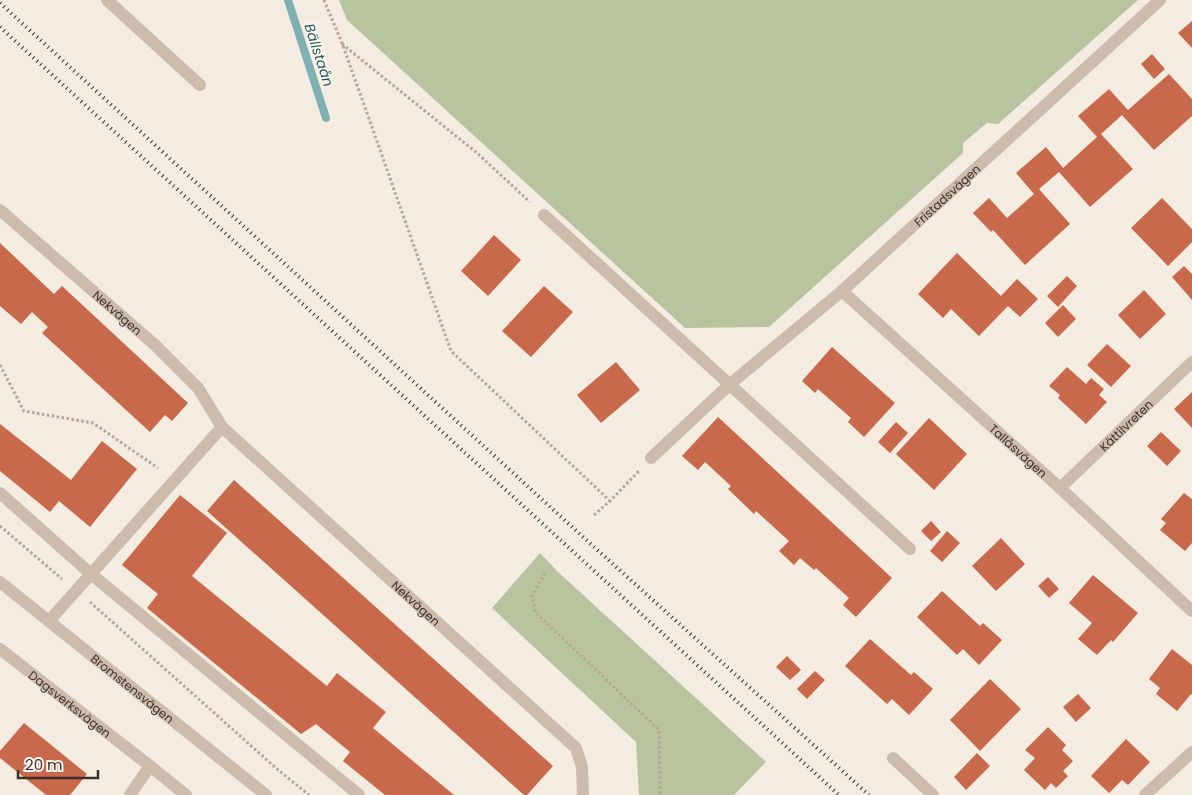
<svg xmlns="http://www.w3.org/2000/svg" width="1192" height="795" viewBox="0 0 1192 795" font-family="Poppins,sans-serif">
<rect width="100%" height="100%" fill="#f4ebe1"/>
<g fill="#b8c4a0">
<path d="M339 0H1138L998 124 987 123 963 143V153L769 327 685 328 347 20Z"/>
<path d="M540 553 558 572 766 762 734 795H639L636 742 492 608Z"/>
</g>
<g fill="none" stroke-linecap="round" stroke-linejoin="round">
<path stroke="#7fb0b2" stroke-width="8" d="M288 0 326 118"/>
</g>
<g fill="#c8694b">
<path d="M1192 21V48L1178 33Z"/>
<path d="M1152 54 1165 69 1154 79 1141 64Z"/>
<path d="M1169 74 1192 99V116L1154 150 1122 115 1101 134 1133 169 1090 207 1059 172 1039 189 1070 224 1025 265 993 230 991 232 973 213 989 198 1007 218 1034 194 1016 173 1046 147 1063 168 1097 137 1078 116 1109 89 1128 110Z"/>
<path d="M1162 198 1192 229V242L1168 266 1131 228Z"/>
<path d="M494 235 521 260 488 296 461 271Z"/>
<path d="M0 243 54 294 62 286 188 403 172 421 165 415 150 432 42 333 48 327 32 312 21 324 0 306Z"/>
<path d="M957 253 1001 296 1017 279 1038 299 1020 317 1008 306 979 336 951 309 943 318 918 294Z"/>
<path d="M1184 266 1192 274V300L1172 277Z"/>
<path d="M1067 276 1077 286 1058 307 1047 296Z"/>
<path d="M544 286 573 312 531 357 502 331Z"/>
<path d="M1144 290 1166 314 1140 339 1118 315Z"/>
<path d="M1063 305 1076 319 1058 337 1045 323Z"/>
<path d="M1107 344 1131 366 1111 387 1087 365Z"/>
<path d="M832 347 895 403 864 437 848 422 851 418 818 389 815 393 802 381Z"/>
<path d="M616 362 640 390 601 423 577 395Z"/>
<path d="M1067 367 1086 384 1091 378 1104 389 1099 395 1107 402 1086 424 1058 398 1060 395 1049 386Z"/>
<path d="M1192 392V428L1174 409Z"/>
<path d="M718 417 892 578 856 617 843 605 849 598 816 568 814 570 800 558 794 565 779 551 789 541 756 511 754 514 728 489 731 486 705 462 698 470 682 456Z"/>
<path d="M929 418 967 454 934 490 896 454Z"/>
<path d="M896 422 908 433 890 453 878 442Z"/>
<path d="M0 424 71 480 102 441 137 469 90 527 59 501 50 512 0 471Z"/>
<path d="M1161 432 1181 451 1167 466 1147 446Z"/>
<path d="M234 480 553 766 527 795H524L207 511Z"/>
<path d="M1184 493 1192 499V543L1185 551 1160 530 1166 523 1161 519Z"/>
<path d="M180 495 227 533 192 576 327 686 337 673 386 712 373 728 454 795H385L343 761 350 752 316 724 301 734 147 608 158 594 122 565Z"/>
<path d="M931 521 941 532 931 541 921 531Z"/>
<path d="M947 531 960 543 942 562 930 551Z"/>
<path d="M1001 538 1025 564 996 591 972 566Z"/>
<path d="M1093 575 1138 613 1113 642 1111 640 1097 655 1078 639 1092 623 1069 603Z"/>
<path d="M1048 577 1059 589 1049 598 1038 586Z"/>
<path d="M942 591 980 626 983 623 1002 640 979 665 963 649 957 655 917 617Z"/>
<path d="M870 639 911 675 914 672 933 689 909 715 892 699 887 704 845 666Z"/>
<path d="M1172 649 1192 665V695L1191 694 1177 711 1156 694 1160 688 1149 679Z"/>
<path d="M787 656 801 670 790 680 776 667Z"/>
<path d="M815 671 825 680 807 699 797 689Z"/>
<path d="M990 679 1021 709 980 751 950 720Z"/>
<path d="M1078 694 1091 708 1076 722 1063 707Z"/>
<path d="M24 723 87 774 70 795H46L0 758V751Z"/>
<path d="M1048 727 1066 745 1062 750 1073 761 1063 771 1068 776 1056 788 1051 783 1045 790 1024 770 1035 758 1025 750Z"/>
<path d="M1126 739 1150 762 1128 785 1122 780 1109 793 1091 776Z"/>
<path d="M977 753 990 766 966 790 954 777Z"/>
</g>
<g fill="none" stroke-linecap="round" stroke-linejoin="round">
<g stroke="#b9a596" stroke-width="3" stroke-dasharray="2.5 2.5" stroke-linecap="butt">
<path d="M324 0 342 43 367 113 451 351 610 501"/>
<path d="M342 44 477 153 530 202"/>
<path d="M0 365 24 411 93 423 158 468"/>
<path d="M594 515 610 501 639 471"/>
<path d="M0 526 62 579"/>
<path d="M545 573 532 596 535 612 659 730 660 795"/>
<path d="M90 602 277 769 309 795"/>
</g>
<path stroke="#cdbbac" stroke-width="12" d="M107 0 200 85"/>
<g stroke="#cdbbac" stroke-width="12">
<path id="s1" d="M0 210 155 345 198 388 222 427"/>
<path d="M544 215 910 549"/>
<path id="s2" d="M842 291 1060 488 1192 611"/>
<path id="s3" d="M651 458 729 385 842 291 1160 0"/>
<path id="s4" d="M1060 488 1192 362"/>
<path d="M0 493 91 574 359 795"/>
<path id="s5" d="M49 621 222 427 576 748 582 767 583 795"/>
<path id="s6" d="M0 649 150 766 186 795"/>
<path d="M893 758 933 795"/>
<path d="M130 795 150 766"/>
<path d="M1145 795 1192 752"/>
</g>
<path stroke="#cdbbac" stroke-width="12" id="s7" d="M0 582 266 795"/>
<g stroke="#3b302b" stroke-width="4" stroke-dasharray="1 4" stroke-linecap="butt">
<path d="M0 3 583 537 869 795"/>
<path d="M0 27 839 795"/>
</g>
</g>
<g text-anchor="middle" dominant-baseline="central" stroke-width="4" stroke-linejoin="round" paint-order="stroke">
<g font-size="12" fill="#3b302b" stroke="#fbf5ee">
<text stroke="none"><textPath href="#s3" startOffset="396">Fristadsvägen</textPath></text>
<text stroke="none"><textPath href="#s1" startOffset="156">Nekvägen</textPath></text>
<text stroke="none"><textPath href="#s4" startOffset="91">Kättilvreten</textPath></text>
<text stroke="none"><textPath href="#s2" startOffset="238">Tallåsvägen</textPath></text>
<text stroke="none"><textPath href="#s5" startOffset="522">Nekvägen</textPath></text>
<text stroke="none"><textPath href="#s7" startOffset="170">Bromstensvägen</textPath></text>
<text stroke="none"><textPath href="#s6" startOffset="89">Dagsverksvägen</textPath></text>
</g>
<g font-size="14" font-style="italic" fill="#1f5a5e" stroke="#fbf5ee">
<text transform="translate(319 55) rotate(72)">Bällstaån</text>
</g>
</g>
<path d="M18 770v8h80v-8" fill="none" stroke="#3b302b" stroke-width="2.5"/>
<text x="25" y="770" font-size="15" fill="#3b302b" stroke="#fbf5ee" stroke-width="4" paint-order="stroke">20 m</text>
</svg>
